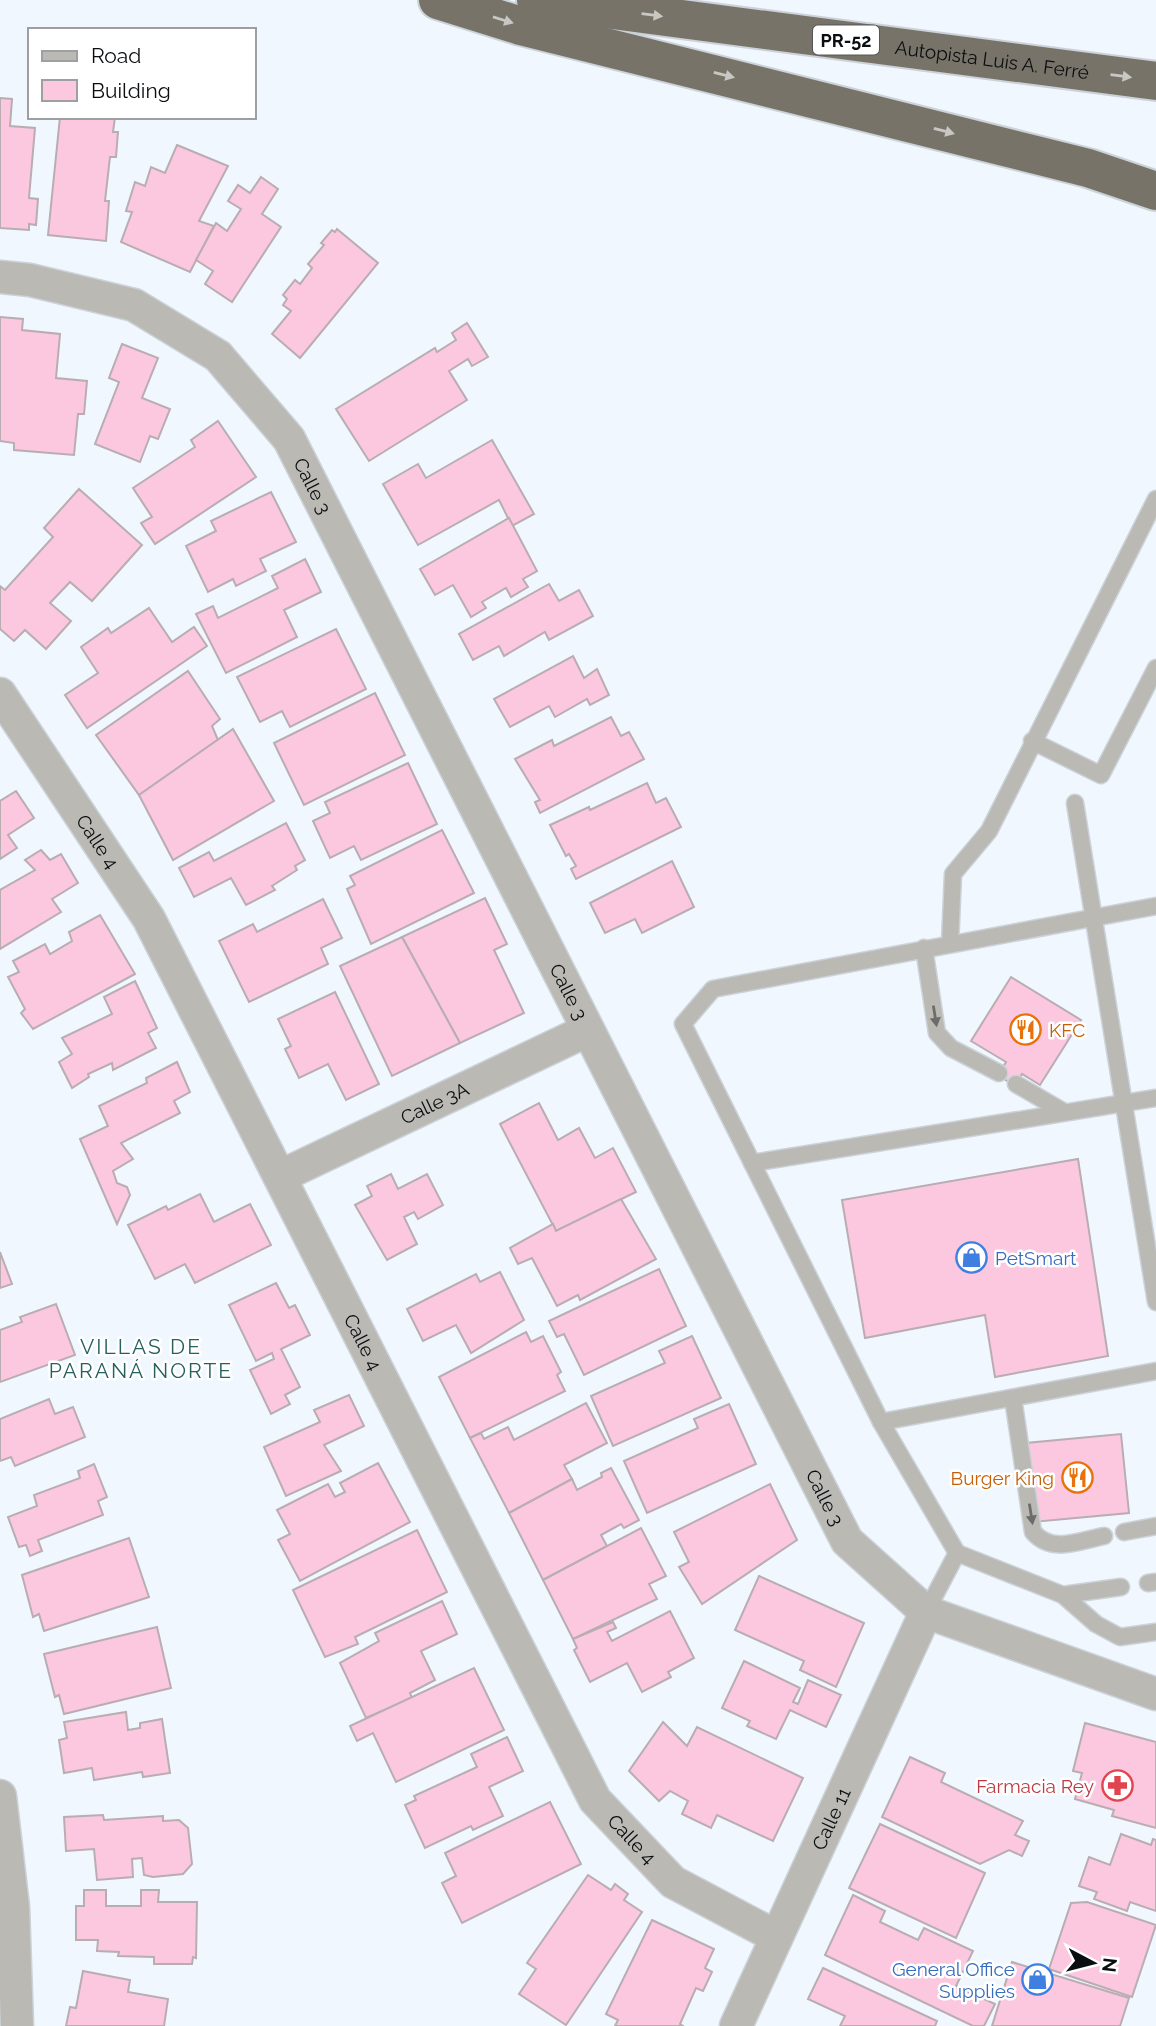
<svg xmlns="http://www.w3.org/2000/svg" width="1156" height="2026" viewBox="0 0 1156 2026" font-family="Raleway,sans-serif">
<rect width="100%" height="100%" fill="#f0f7fe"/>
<g fill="#fbc8e0" stroke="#b9adb2" stroke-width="2">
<path d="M0 98 12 99 10 126 35 128 29 198 38 199 36 225 29 224V230L0 228Z"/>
<path d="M60 117H115L113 132H118L116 157H110L105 201H109L106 241 48 235Z"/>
<path d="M177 145 228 166 199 221 214 226 190 272 121 242 132 212 126 211 135 182 145 186 151 167 165 173Z"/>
<path d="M261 177 278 189 262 214 281 227 232 302 205 284 213 271 196 260 216 223 227 231 241 209 228 201 238 185 250 193Z"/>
<path d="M337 229 378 263 300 358 272 334 291 311 283 305 287 299 283 295 295 280 300 284 312 268 308 264 324 245 321 243 332 230 335 232Z"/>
<path d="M0 317 23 319 22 330 60 334 56 378 87 381 84 414H78L74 455 14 450V443L0 441Z"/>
<path d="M467 323 488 357 472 366 468 359 449 371 467 400 369 461 336 409 435 348 437 352 456 340 452 333Z"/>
<path d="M122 344 158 358 142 398 170 409 158 439 150 436 140 462 95 444 119 382 109 378Z"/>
<path d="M218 421 256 477 155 544 141 523 152 517 133 488 195 447 191 440Z"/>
<path d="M492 440 534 514 512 526 499 500 418 545 383 484 418 464 426 478Z"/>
<path d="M79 489 142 545 92 601 70 582 50 603 71 621 46 649 25 630 14 641 0 629V586L5 590 53 537 44 528Z"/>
<path d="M271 492 296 542 260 559 266 571 236 586 233 579 208 592 186 546 216 531 211 521Z"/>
<path d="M509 518 537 571 523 579 528 587 511 597 506 588 482 602 486 608 471 617 453 585 435 595 420 569Z"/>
<path d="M305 559 321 592 284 610 297 637 226 673 196 614 213 606 218 618 278 588 272 576Z"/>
<path d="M549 584 559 601 579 590 593 616 549 640 545 632 504 656 499 646 473 660 459 634Z"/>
<path d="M149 608 172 642 194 627 207 646 87 728 65 695 98 673 81 647 108 628 111 633Z"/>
<path d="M336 629 366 689 290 727 282 711 260 722 237 677Z"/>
<path d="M573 656 584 678 597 669 609 695 590 705 587 699 555 717 549 706 510 727 494 699Z"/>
<path d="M188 671 220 719 212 726 218 740 139 795 96 735Z"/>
<path d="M375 693 405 755 304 805 274 743Z"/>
<path d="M611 717 621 736 629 732 644 759 540 813 535 802 540 800 515 759 552 740 554 746Z"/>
<path d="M233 729 274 801 173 860 139 795Z"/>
<path d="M408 763 437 824 361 860 354 846 330 858 313 821 330 813 325 802Z"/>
<path d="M647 783 656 803 666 798 681 827 576 879 571 869 576 866 569 854 566 856 550 825 589 807 590 810Z"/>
<path d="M16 791 34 818 8 835 17 848 0 859V801Z"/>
<path d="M286 823 305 860 295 866 297 870 272 886 275 890 246 905 231 878 194 897 179 868 209 852 214 861Z"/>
<path d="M442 830 474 893 371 944 347 889 355 885 350 876Z"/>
<path d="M41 850 50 860 61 854 78 883 52 899 61 912 0 949V890L35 870 25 860Z"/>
<path d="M672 861 694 907 642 933 635 919 605 933 590 903Z"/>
<path d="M485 898 507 944 494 950 524 1013 460 1043 402 937Z"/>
<path d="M323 899 342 938 321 948 328 964 249 1002 219 941 253 924 257 932Z"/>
<path d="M100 915 135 974 33 1029 21 1013 25 1009 8 977 19 972 13 961 45 944 50 954 72 941 69 932Z"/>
<path d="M402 937 460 1043 392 1076 340 966Z"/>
<path d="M1011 977 1081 1020 1040 1085 1022 1074 1015 1086 998 1075 1006 1062 971 1041Z"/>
<path d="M135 981 157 1028 148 1033 156 1048 113 1070 112 1063 88 1074 89 1077 72 1088 59 1062 72 1054 62 1038 112 1014 104 997Z"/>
<path d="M335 992 379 1084 346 1100 328 1064 299 1078 285 1049 291 1046 278 1019Z"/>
<path d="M177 1062 190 1092 174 1101 180 1113 121 1143 133 1159 113 1171 117 1183 127 1187 130 1195 117 1224 80 1139 108 1126 99 1106 147 1083 146 1078Z"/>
<path d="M539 1103 558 1140 579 1128 595 1158 613 1148 636 1192 556 1231 500 1124Z"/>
<path d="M1078 1159 1108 1356 995 1377 985 1315 865 1338 842 1200Z"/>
<path d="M391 1174 398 1189 427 1174 443 1205 418 1219 414 1212 404 1217 417 1244 387 1260 355 1205 372 1196 367 1186Z"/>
<path d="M200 1194 214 1222 250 1204 271 1245 195 1283 185 1264 155 1279 128 1225 166 1206 168 1210Z"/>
<path d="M621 1199 656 1259 580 1300 578 1295 557 1306 532 1258 518 1264 510 1248 553 1224 556 1231Z"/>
<path d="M0 1252 12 1284 0 1288Z"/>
<path d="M659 1269 686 1326 584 1375 564 1334 557 1337 549 1321Z"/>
<path d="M500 1272 524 1320 471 1353 456 1325 423 1341 407 1309 476 1274 480 1282Z"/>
<path d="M276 1283 289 1308 295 1305 310 1335 281 1349 300 1387 285 1395 290 1404 271 1414 250 1370 274 1359 272 1353 256 1361 229 1305Z"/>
<path d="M56 1304 75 1355 0 1382V1330L22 1322 20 1317Z"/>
<path d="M526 1332 531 1342 543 1336 561 1372 557 1375 565 1391 470 1438 439 1377Z"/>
<path d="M692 1336 721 1398 613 1446 591 1396 665 1363 659 1351Z"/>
<path d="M349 1395 364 1426 324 1445 341 1471 286 1496 264 1447 320 1422 314 1410Z"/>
<path d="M49 1399 55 1414 73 1407 85 1437 15 1466 11 1457 0 1461V1419Z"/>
<path d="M586 1403 607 1443 564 1465 572 1479 509 1513 470 1438 481 1433 484 1439 508 1427 514 1440Z"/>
<path d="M729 1404 756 1464 647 1513 624 1461 698 1428 694 1419Z"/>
<path d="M1121 1434 1129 1513 1033 1522 1026 1443Z"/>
<path d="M378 1463 410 1522 300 1581 278 1540 290 1534 277 1510 328 1484 335 1497 345 1492 340 1483Z"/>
<path d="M94 1464 107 1497 98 1501 103 1515 38 1540 42 1551 30 1556 26 1545 19 1547 8 1517 37 1506 34 1495 80 1478 78 1471Z"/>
<path d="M611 1468 639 1520 624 1528 621 1524 601 1535 607 1546 543 1580 509 1513 572 1479 577 1490 602 1477 601 1473Z"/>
<path d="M770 1484 797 1540 702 1604 679 1567 689 1562 674 1532Z"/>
<path d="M641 1528 666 1576 649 1584 657 1599 573 1639 543 1580Z"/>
<path d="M417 1530 447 1592 355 1637 358 1644 325 1657 293 1590Z"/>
<path d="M129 1538 149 1597 44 1631 39 1614 33 1617 22 1575Z"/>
<path d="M759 1576 864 1623 836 1687 800 1670 804 1661 735 1630Z"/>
<path d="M442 1601 457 1634 421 1651 435 1680 410 1693 412 1698 366 1718 340 1663 379 1641 375 1633Z"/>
<path d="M670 1611 694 1658 668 1672 671 1677 642 1692 627 1663 590 1682 574 1650 577 1648 573 1639 613 1622 616 1628 607 1632 612 1641Z"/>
<path d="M157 1627 171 1688 64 1714 59 1695 55 1697 44 1654Z"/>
<path d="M744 1661 800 1688 793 1702 798 1704 808 1680 841 1695 826 1727 790 1710 776 1739 747 1726 750 1721 722 1708Z"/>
<path d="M474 1668 504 1730 396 1782 373 1733 357 1741 350 1726Z"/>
<path d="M126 1712 128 1730 140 1728V1723L162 1719 170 1773 143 1777 142 1772 94 1780 92 1768 64 1773 59 1740 67 1738 64 1722Z"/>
<path d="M663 1722 687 1746 697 1727 803 1778 773 1841 717 1815 711 1828 682 1814 688 1801 670 1791 659 1801 629 1771Z"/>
<path d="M1085 1723 1156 1742V1828L1112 1816 1114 1810 1075 1799 1082 1773 1073 1771Z"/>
<path d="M507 1737 523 1771 489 1787 503 1816 473 1830 471 1826 425 1848 405 1805 416 1800 414 1796 477 1767 471 1754Z"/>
<path d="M910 1757 945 1773 941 1782 1023 1821 1015 1835 1029 1841 1022 1856 1009 1850 980 1864 882 1817Z"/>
<path d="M550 1802 581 1864 462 1923 442 1883 456 1876 445 1853Z"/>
<path d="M103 1815 104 1820 163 1816V1821L179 1820 188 1828 192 1864 183 1874 153 1877 144 1875 142 1858 132 1859 133 1877 97 1880 94 1849 66 1851 64 1817Z"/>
<path d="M880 1824 985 1873 956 1938 849 1888Z"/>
<path d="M1121 1834 1151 1845 1153 1839 1156 1840V1911L1130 1902 1127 1911 1094 1899 1097 1892 1079 1886 1089 1857 1110 1865Z"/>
<path d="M588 1875 611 1890 615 1884 628 1894 624 1900 642 1912 566 2025 519 1994 536 1969 527 1963Z"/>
<path d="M84 1890H106V1906H141V1890H159L158 1902H197L196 1958 193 1957 192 1964H154V1957L118 1956 119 1952 97 1951 98 1940H76V1906H84Z"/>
<path d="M853 1895 885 1911 880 1922 918 1940 924 1928 973 1951 956 1986 995 2004 984 2026H973L825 1955Z"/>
<path d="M1087 1902 1156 1925 1132 1997 1049 1969 1071 1903Z"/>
<path d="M652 1920 714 1949 705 1968 712 1972 703 1991 696 1988 680 2024 683 2026H615L618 2020 606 2014Z"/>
<path d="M1012 1962 1129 1998 1120 2026H992Z"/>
<path d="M823 1968 937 2021 935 2026H840L845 2016 808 1999Z"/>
<path d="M83 1971 130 1980 128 1992 168 1999 164 2026H66L70 2007 76 2008Z"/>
</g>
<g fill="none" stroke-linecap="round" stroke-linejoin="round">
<defs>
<g id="service">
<path d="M1032 741 1101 775 1156 668"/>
<path d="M1075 803 1156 1302"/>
<path d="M1156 906 713 989 683 1024 881 1422 1156 1371"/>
<path d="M950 944 953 874 989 831 1156 499"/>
<path d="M924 948 937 1033 951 1048 999 1073"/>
<path d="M1016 1084 1064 1112"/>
<path d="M752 1163 1156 1098"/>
<path d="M1013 1398 1033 1532C1052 1554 1079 1541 1104 1536"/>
<path d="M881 1422 957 1553 926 1612"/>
<path d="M1124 1532 1156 1526"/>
<path d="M957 1553 1063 1595 1096 1624 1120 1637 1156 1632"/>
<path d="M1148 1583 1156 1582"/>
<path d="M1063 1595 1121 1587"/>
</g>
<g id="minor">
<path id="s1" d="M0 277 30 280 134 305 218 356 289 439 847 1541 926 1612 1156 1694"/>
<path id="s2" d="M0 694 149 919 595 1800 673 1882 775 1936"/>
<path id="s3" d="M281 1176 586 1031"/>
<path d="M0 1796 13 1907 17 2026"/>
<path id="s4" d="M736 2026 926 1612"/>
</g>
<g id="motorway">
<path d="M438 0 521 26 1088 168 1156 191"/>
<path id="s5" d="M536 0 1156 81"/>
</g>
</defs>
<use href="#service" stroke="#cbd2d8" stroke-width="19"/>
<use href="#minor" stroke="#cbd2d8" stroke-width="35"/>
<use href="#motorway" stroke="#cbd2d8" stroke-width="42"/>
<use href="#service" stroke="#bbb9b4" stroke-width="16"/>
<use href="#minor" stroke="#bbb9b4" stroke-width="32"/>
<use href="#motorway" stroke="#787369" stroke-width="38"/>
</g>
<defs><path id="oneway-solid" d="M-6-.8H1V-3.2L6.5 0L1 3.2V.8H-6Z" transform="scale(1.75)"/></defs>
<g fill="#c9c7c3">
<use href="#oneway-solid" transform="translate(652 15) rotate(7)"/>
<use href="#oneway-solid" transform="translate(503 20) rotate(17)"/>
<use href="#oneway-solid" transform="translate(724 75) rotate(14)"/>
<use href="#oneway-solid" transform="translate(1121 76) rotate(7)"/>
<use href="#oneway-solid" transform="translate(944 131) rotate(15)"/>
</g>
<g fill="#6c6c6b">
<use href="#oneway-solid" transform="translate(935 1016) rotate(81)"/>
<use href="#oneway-solid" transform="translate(1031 1514) rotate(81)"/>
</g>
<defs>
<symbol id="restaurant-ring" viewBox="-11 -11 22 22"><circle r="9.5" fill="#fff" stroke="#e8710a" stroke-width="1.5"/><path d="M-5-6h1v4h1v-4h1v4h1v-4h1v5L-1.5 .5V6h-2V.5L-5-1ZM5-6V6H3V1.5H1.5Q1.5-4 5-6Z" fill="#e8710a"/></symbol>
<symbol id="shop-ring" viewBox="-11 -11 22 22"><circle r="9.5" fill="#fff" stroke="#3f7fe0" stroke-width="1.5"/><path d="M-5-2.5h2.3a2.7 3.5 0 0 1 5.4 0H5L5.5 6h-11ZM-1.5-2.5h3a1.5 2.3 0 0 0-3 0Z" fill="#3f7fe0"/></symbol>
<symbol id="pharmacy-ring" viewBox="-11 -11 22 22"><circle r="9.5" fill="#fff" stroke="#e0444e" stroke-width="1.5"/><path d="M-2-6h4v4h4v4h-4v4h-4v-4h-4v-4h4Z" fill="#e0444e"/></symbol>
</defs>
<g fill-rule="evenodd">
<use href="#restaurant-ring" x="1008" y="1012" width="35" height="35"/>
<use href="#shop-ring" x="954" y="1240" width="35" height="35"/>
<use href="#restaurant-ring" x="1060" y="1460" width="35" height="35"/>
<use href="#pharmacy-ring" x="1100" y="1768" width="35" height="35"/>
<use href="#shop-ring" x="1020" y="1962" width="35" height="35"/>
</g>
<g text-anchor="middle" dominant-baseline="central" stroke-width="5" stroke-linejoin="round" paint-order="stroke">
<rect fill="#fff" stroke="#545658" stroke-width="2" x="813" y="25.5" width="66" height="29" rx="5"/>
<g font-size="18" font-weight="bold" fill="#0b0e11">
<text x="846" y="40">PR-52</text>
</g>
<g font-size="19" fill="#0b0e11" stroke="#fff">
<text stroke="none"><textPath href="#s5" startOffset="460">Autopista Luis A. Ferré</textPath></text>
<text stroke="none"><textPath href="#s1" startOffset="397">Calle 3</textPath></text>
<text stroke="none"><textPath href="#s2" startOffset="177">Calle 4</textPath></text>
<text stroke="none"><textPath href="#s1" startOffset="964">Calle 3</textPath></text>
<text stroke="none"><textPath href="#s3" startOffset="170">Calle 3A</textPath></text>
<text stroke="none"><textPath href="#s2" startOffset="744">Calle 4</textPath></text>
<text stroke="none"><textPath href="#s1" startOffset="1531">Calle 3</textPath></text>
<text stroke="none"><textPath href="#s4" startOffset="228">Calle 11</textPath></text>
<text stroke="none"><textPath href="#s2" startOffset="1311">Calle 4</textPath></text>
</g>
<g font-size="19" fill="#c56008" stroke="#fff" text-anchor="start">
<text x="1049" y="1030">KFC</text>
<text x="1054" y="1478" text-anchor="end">Burger King</text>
</g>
<g font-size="19" fill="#366cbe" stroke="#fff" text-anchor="start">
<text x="995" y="1258">PetSmart</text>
<text x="1015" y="1969" text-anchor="end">General Office<tspan x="1015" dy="22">Supplies</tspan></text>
</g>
<g font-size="19" fill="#be3a42" stroke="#fff" text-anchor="end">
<text x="1094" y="1786">Farmacia Rey</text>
</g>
<g font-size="21" letter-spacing="2" fill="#26605f" stroke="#fff">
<text x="141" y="1346">VILLAS DE<tspan x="141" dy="24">PARANÁ NORTE</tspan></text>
</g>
</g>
<rect x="28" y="28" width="228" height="91" fill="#ffffff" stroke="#9d9fa0" stroke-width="2"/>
<rect x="42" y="51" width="35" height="10" fill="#bbb9b4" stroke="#9d9fa0" stroke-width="2"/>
<text x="91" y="63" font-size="21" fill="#0b0e11">Road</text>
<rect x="42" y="80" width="35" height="21" fill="#fbc8e0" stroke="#9d9fa0" stroke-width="2"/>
<text x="91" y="98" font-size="21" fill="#0b0e11">Building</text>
<g transform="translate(1093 1963) rotate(97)" stroke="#ffffff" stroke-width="5" paint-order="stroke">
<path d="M0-5L12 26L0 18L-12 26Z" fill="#0b0e11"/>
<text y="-10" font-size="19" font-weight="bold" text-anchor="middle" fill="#0b0e11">N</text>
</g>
</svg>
